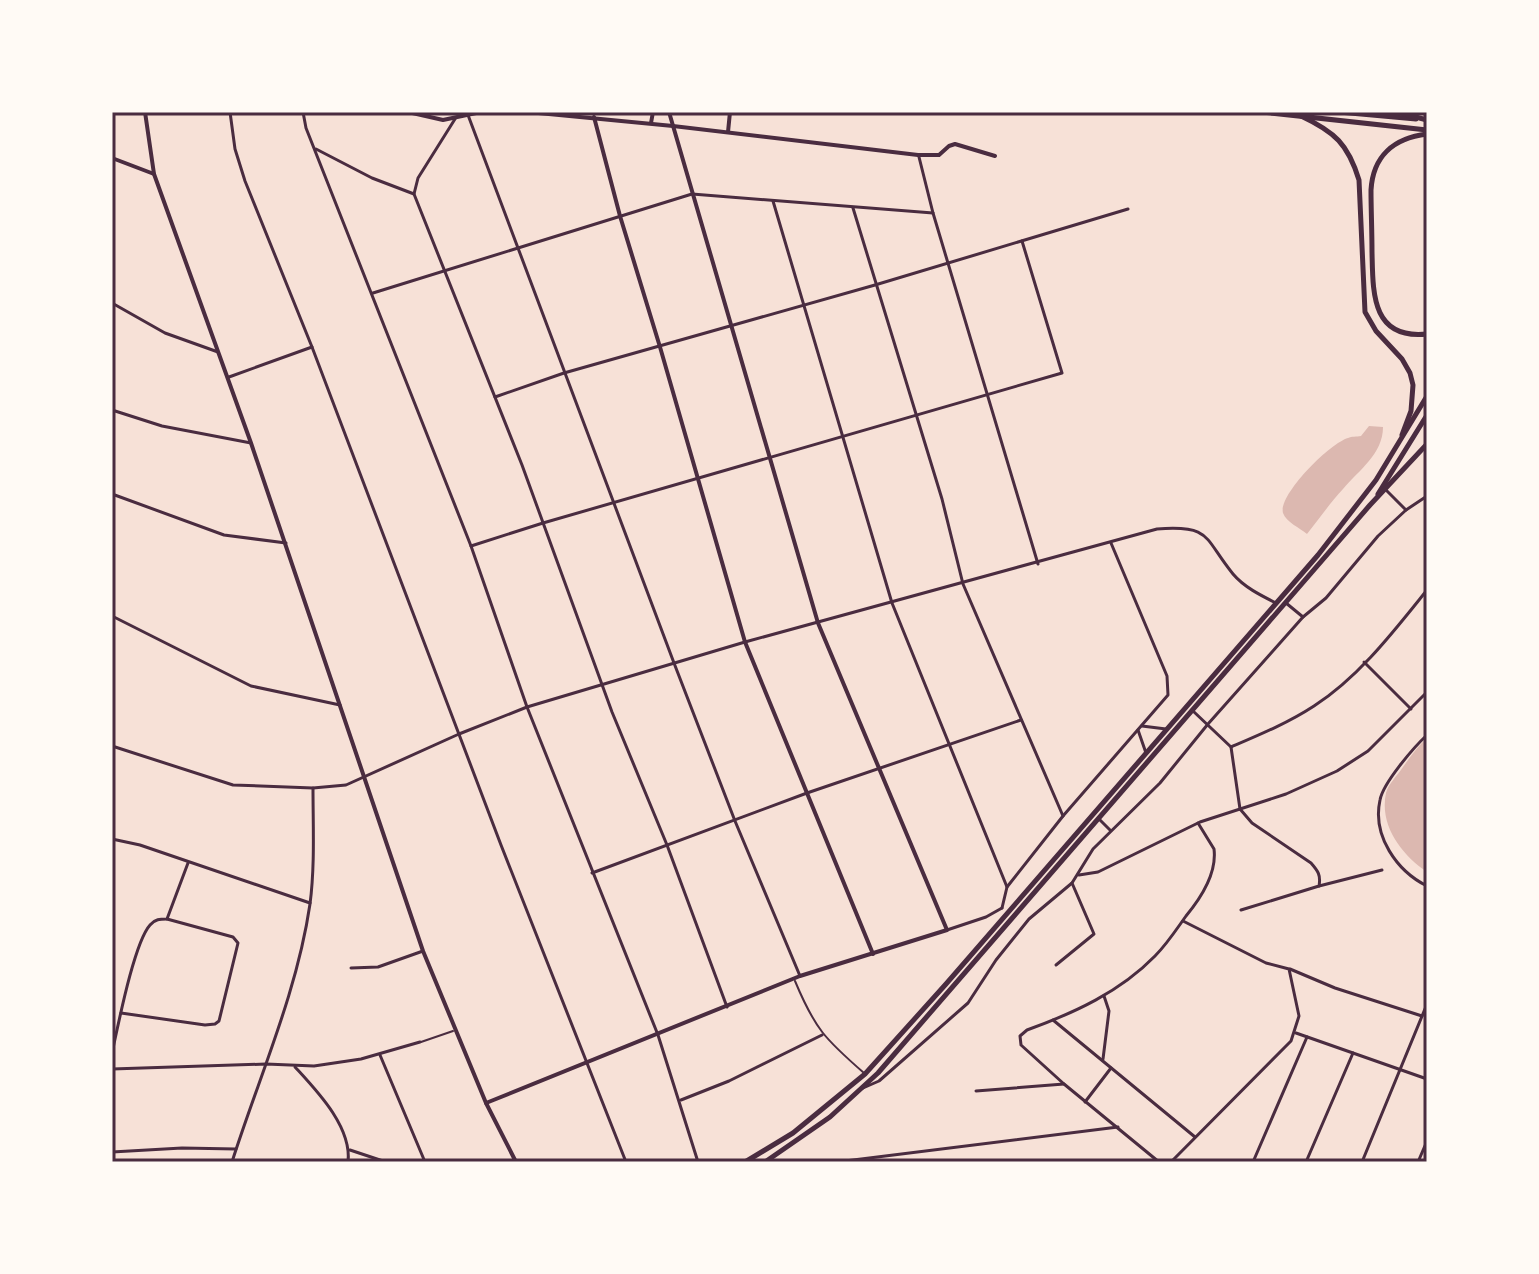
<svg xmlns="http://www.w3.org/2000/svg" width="1539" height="1274" viewBox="0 0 1539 1274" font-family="'Fira Sans Condensed',sans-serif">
<rect width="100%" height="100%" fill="#f7e1d7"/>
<g fill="#dcb8b0">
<path d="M1369 426 1383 427C1383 454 1359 470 1343 489 1330 503 1319 519 1307 534 1300 528 1286 522 1283 513 1278 495 1330 443 1348 438 1352 436 1356 437 1361 436Z"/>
<path d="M1427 738V872C1402 855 1379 826 1386 793 1388 784 1398 775 1403 767 1411 756 1417 747 1427 738Z"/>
</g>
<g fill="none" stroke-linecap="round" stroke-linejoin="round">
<g stroke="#4a2c40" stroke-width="2">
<path d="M795 981C815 1029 825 1039 864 1073"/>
<path d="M421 1042 453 1031"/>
</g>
<g stroke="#4a2c40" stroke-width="3">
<path d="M230 112 235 149 245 181 312 347 501 845 626 1162"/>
<path d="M303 112 306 128 471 546 527 707 658 1035 698 1162"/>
<path d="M468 115 674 663 735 821 800 976"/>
<path d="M455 119 418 178 414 194 522 465 612 712 667 845 727 1007"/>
<path d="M316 149 372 178 414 194"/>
<path d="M919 157 933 213 1038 564"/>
<path d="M773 201 892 603 1007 887 1002 908"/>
<path d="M853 208 942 499 963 584 1063 816"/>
<path d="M373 293 692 194 933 213"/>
<path d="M112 303 165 333 218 352"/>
<path d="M229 377 312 347"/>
<path d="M495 397 564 373 875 285 1128 209"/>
<path d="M112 410 162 426 251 443"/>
<path d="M1386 490 1406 510"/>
<path d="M112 494 224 535 286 543"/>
<path d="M471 546 543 523 1062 373 1022 241"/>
<path d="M1286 603 1303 617"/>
<path d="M112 616 251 686 340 705"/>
<path d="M1364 662 1411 709"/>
<path d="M1193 711 1231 747 1240 809"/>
<path d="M1142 726 1166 729"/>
<path d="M1138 730 1146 753"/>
<path d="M1427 735C1414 747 1383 783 1380 800 1372 836 1397 871 1427 886"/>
<path d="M112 746 233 785 313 788 346 785 459 734 527 707 745 642 1157 529C1212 525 1203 537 1233 574 1244 587 1260 595 1276 603"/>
<path d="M1231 747C1259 735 1288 723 1314 706 1359 677 1394 631 1427 590"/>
<path d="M1240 809 1252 823 1311 863C1318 871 1321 875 1319 886L1241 910"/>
<path d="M1100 820 1110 830"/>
<path d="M112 839 140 845 310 903"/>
<path d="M592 873 807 793 1021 720"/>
<path d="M1079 875 1098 872 1200 822 1286 794 1337 771 1368 751 1427 692"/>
<path d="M1319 886 1382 870"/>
<path d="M1007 887 1063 816 1168 695 1167 676 1111 543"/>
<path d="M947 930 986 917 1002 908"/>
<path d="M1056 965 1094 934 1072 883"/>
<path d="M351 968 378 967 423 951"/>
<path d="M1290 969 1335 988 1422 1016"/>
<path d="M121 1013 205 1025 215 1024 219 1021 238 943 233 937 167 919"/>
<path d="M1053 1020 1195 1137"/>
<path d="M1296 1033 1427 1079"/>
<path d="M112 1053C118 1026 134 943 150 925 155 919 160 919 167 919L188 863"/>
<path d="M380 1055 425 1162"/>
<path d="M1103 1059 1109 1011 1104 996"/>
<path d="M295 1067C317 1091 352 1127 348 1162"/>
<path d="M112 1069 266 1064 314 1066 361 1059 420 1042"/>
<path d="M863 1088 879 1081 968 1003 996 960 1029 919 1072 883 1093 849 1160 783 1208 724 1303 617 1326 598 1378 536 1406 510 1427 496"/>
<path d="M976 1091 1064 1084"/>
<path d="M681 1100 729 1081 822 1035"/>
<path d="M1085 1102 1111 1068"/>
<path d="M350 1150 386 1162"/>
<path d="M112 1152 182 1148 236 1149"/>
<path d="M232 1162C259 1077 297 993 310 904 315 866 313 826 313 788"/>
<path d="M837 1162 1118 1127"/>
<path d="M1159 1162 1064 1084 1021 1045 1020 1036 1027 1030C1074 1013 1120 992 1155 956 1167 944 1176 930 1186 916 1201 898 1217 873 1214 849L1198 823"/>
<path d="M1171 1162 1291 1041 1299 1016 1289 969 1266 963 1183 921"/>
<path d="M1253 1162 1307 1037"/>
<path d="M1306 1162 1353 1053"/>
<path d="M1362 1162 1427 1004"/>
<path d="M1418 1162 1427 1141"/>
</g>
<g stroke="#4a2c40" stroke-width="4">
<path d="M145 112 154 174 251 443 423 951 486 1103 516 1162"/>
<path d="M408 112 443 120 481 112"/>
<path d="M528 112 673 126 918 155H939L949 146 955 144 995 156"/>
<path d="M594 117 620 216 660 347 745 642 873 954"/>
<path d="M651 123 653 112"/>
<path d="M728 132 730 112"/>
<path d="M112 158 154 174"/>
<path d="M486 1103 800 976 947 930 818 623 669 112"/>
</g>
<g stroke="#4a2c40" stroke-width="5">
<path d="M1262 112 1427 130"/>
<path d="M1339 112 1416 119"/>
</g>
<g stroke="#4a2c40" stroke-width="5">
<path d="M1397 112 1427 120"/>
<path d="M1301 116C1335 132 1348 144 1359 180L1365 312 1376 331 1402 359 1410 373 1413 385 1411 411 1402 435"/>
<path d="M1427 134C1394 138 1373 156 1371 190 1371 210 1372 231 1372 252 1373 292 1371 340 1427 334"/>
<path d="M1378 494 1427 415"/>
<path d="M745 1162 793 1133 865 1074 946 984 1318 555 1376 480 1427 396"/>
<path d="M765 1162 830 1117 878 1073 1370 505 1427 444"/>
</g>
</g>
<rect width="1539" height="1274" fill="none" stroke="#fffaf5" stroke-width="228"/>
<rect x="114" y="114" width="1311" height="1046" fill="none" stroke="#4a2c40" stroke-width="3"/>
</svg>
